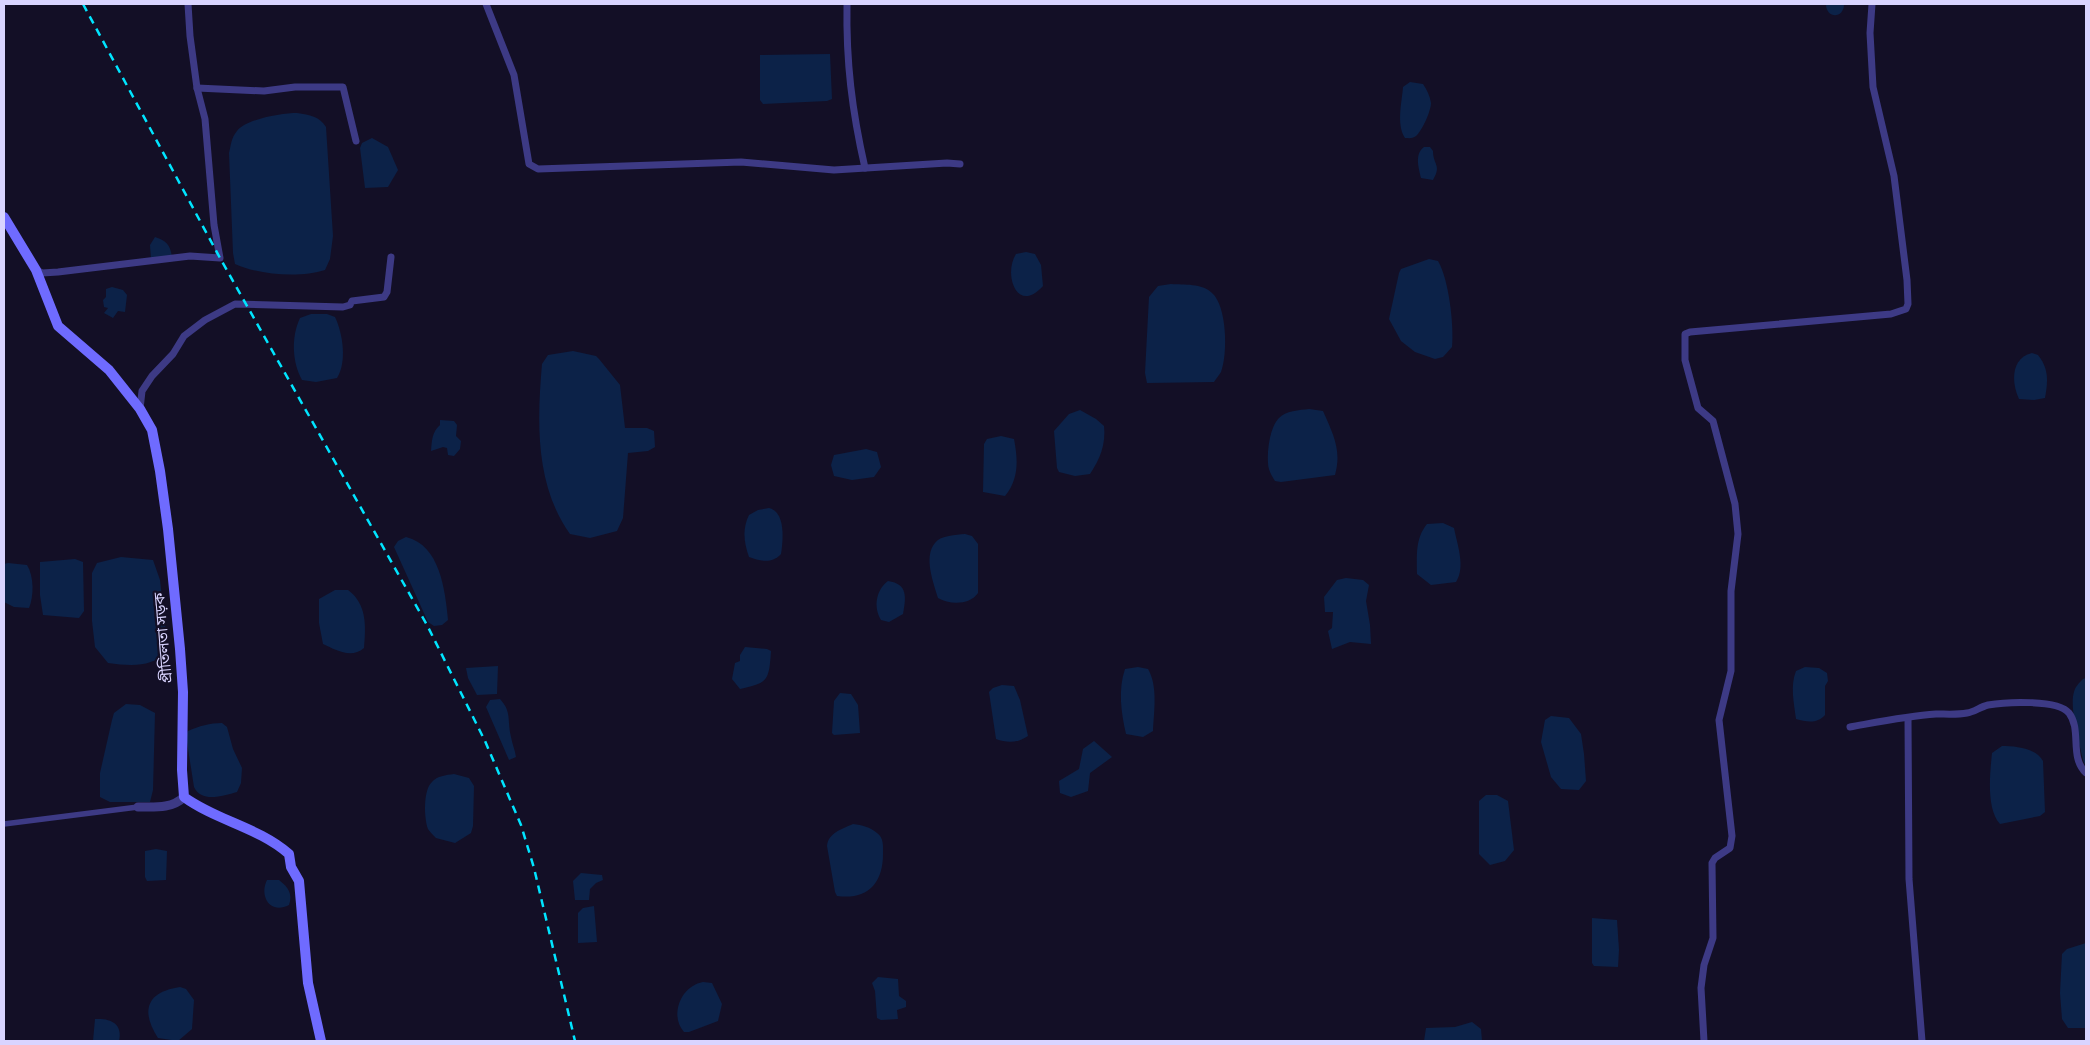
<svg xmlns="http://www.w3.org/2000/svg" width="2090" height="1045" viewBox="0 0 2090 1045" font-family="'Roboto Condensed','Noto Sans Bengali',sans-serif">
<rect width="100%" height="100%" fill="#130f26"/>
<g fill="#0c2248">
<path d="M1826 4H1844C1844 19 1826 19 1826 4Z"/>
<path d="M830 54 832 99 827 101 763 104 760 100V55Z"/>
<path d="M1410 82 1423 84C1427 90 1430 96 1431 103 1431 111 1422 131 1416 136 1412 139 1409 138 1405 138 1396 124 1402 102 1403 87Z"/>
<path d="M297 113C310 115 319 116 326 127L333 236 330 259 325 270C300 278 259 275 235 264L233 253 229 153C231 145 231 138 237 131 246 119 282 113 297 113Z"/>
<path d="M372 138 388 147 398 170 388 187 365 188 360 148 362 143Z"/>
<path d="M1424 147H1430L1433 151C1433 165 1442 165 1433 180L1421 178C1419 169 1414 154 1424 147Z"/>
<path d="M155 237C167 241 170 245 172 257L151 259 150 245Z"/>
<path d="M1026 252 1035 254 1041 265 1043 286C1017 315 1003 274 1016 254Z"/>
<path d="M1429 259 1438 261C1449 280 1454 325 1452 347L1443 357 1435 359 1415 352 1401 341 1389 319 1399 273 1401 269Z"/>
<path d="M1171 284C1184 285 1202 283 1212 293 1227 306 1228 354 1221 372 1219 375 1216 379 1214 382L1147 383 1145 373 1149 297 1158 286Z"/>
<path d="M112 287 123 290 127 295 125 312 118 311 113 318 104 313 108 308 104 307 103 300 106 297V289Z"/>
<path d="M311 314H327L335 317C343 334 347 362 337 378L316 382 302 380C292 362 291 337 300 318Z"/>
<path d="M573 351 596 356 599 359 620 385 625 428H647L654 431 655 447 648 451 628 453 623 518 617 531 590 538 570 534C535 485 537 422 542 364L548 355Z"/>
<path d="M2032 353 2038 355C2049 369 2048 381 2045 398L2034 400 2019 399C2011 382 2011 358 2032 353Z"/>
<path d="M1309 409 1323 411C1333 434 1342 450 1335 475L1281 482 1275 481C1272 476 1268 470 1268 463 1267 450 1270 427 1279 418 1285 411 1300 410 1309 409Z"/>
<path d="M1080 410 1096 419 1104 426C1106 444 1100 459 1090 474L1075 476 1059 472 1057 468 1054 431 1069 414Z"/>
<path d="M440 420 454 421 457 425 456 436 461 441 460 449 454 456 448 455 447 448 443 447 431 451C432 440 432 432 440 425Z"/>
<path d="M1001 436 1014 439C1018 460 1019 479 1005 496L983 492 984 444 987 439Z"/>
<path d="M866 449 877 452 881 467 874 477 852 480 834 476 831 465 834 455Z"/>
<path d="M769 508C786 512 783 541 781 554 772 564 760 561 749 557 744 543 742 529 749 515L758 510Z"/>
<path d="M1443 523 1454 528C1457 544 1466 567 1456 582L1431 585 1417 574C1417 555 1415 539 1427 524Z"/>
<path d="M965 534 972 536 978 544V593C970 605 950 605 938 598 934 584 923 557 935 543 941 535 956 535 965 534Z"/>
<path d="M406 537C440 545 445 590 448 620L442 625 434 626 428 622 394 547 398 541Z"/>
<path d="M121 557 153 560 160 580 168 651C151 668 131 666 108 663L95 647 92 621V573L97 563Z"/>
<path d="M75 559 83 562 84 611 79 618 43 615 40 595V562Z"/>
<path d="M8 563 27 565C34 576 34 596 29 608L14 607 4 602V564Z"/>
<path d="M1346 578 1363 580 1369 585 1366 601 1370 625 1371 644 1350 642 1332 649 1328 631 1332 628 1333 612H1325L1324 597 1337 580Z"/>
<path d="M888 581C908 584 906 597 903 614L889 622 881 620C873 607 876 590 888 581Z"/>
<path d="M335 590H348C367 604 366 626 364 648 351 659 336 650 323 644L319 623V599Z"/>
<path d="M745 647 767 649 771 651C769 681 768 683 740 689L732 679 735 663 740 661V655Z"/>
<path d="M498 666 497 694 477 695 468 678 466 668Z"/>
<path d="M1138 667 1148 669C1158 686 1154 711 1153 731L1143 737 1126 734C1121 713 1118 689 1125 669Z"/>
<path d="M1805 667 1819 668 1827 673 1828 681 1825 686V715C1817 724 1807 722 1796 719 1794 703 1790 686 1796 671Z"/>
<path d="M2086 678V765L2084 763C2080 747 2069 707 2074 692 2075 687 2079 683 2083 679Z"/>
<path d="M1002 685 1014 686 1020 700 1028 736C1018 743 1007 743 996 739L989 692 993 688Z"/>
<path d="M840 693 851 694 858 705 860 733 834 735 832 733 834 701Z"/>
<path d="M500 699C512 712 507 720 511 737 512 743 515 750 516 757L509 760 486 707 490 700Z"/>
<path d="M126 704 140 705 155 713 153 790 150 802H110L100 797V773L112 720 114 713Z"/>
<path d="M1551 716 1569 718 1581 734 1584 754 1586 781 1579 790 1561 789 1551 777 1541 742 1545 720Z"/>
<path d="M222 723 227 727 233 749 242 768 241 783 237 792C223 796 201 803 194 787L186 736 188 731C199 726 210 723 222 723Z"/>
<path d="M1094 741 1112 757 1090 773 1088 791 1071 797 1060 793 1059 781 1079 769 1083 749Z"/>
<path d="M2002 746C2015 746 2036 748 2043 761L2045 812 2040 816 2000 824C1986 809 1990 773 1992 753Z"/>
<path d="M454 774 469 778 474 786 473 826 471 833 455 843 436 838C433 835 430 832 428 829 424 818 423 790 432 782 437 776 446 775 454 774Z"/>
<path d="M1486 795H1497L1508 801 1514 850 1505 861 1490 865 1479 854V801Z"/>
<path d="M853 824C862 825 870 827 877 833 884 838 883 846 883 854 883 884 867 900 837 896L835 892 827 846C828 833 842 829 853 824Z"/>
<path d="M156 849 167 851 166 880 147 881 145 877V851Z"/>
<path d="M581 873 602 875 603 880 596 883 590 889 589 900H575L573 881Z"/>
<path d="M267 880H279C288 887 293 894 289 905 270 915 259 896 267 880Z"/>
<path d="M594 906 597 942 578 943V913L583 908Z"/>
<path d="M1592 918 1617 920 1619 950 1618 967 1594 966 1592 963Z"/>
<path d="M2086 943V1028H2068L2062 1019 2060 993 2062 954 2067 949Z"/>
<path d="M878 977 898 979 899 996 906 1001V1007L897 1010 898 1019 881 1020 877 1018 875 991 872 983Z"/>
<path d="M703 982 712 983 722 1004 718 1021 689 1032H684C669 1015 681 986 703 982Z"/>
<path d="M180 987 186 989 194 1000 192 1029 178 1041 158 1038C140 1010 147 992 180 987Z"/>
<path d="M95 1019C110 1018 123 1023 119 1041H93Z"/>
<path d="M1472 1022 1481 1029 1482 1041H1424L1426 1028 1455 1027Z"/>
</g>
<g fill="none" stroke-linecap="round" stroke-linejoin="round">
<path stroke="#3d3a85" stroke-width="5.5" d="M4 824 138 807"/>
<g stroke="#3d3a85" stroke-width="7">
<path d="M486 4 514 75 529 164 538 169 741 162 834 170 947 163 960 164"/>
<path d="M847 4C846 62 852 111 865 168"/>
<path d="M197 88 264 91 295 87H343L356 141"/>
<path d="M36 270 42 273 58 272 190 256 220 258 214 225 205 119 197 88 190 36 188 4"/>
<path d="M140 409 142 391 152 376 173 354 184 336 205 320 235 304 343 307 350 305 352 301 384 297 387 292 391 257"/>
<path d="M1908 718 1909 879 1922 1041"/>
<path d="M1850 727C1878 722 1907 716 1936 714 1946 714 1957 715 1967 713 1974 712 1980 707 1988 705 2005 702 2058 699 2069 713 2082 730 2069 757 2086 773"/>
<path d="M1704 1041 1701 988 1704 965 1713 938 1712 863 1715 858 1730 848 1732 836 1719 720 1731 671V591L1738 534 1735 504 1713 421 1698 408 1685 360V334L1690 332 1891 314 1906 309 1908 304 1907 280 1894 176 1873 87 1870 33 1872 4"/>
</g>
<path stroke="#3d3a85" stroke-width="9" d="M138 807C154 807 172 809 184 797"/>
<path stroke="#6f6bff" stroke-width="10" d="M4 217 36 270 58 326 109 370 140 409 152 430 160 471 168 529 180 649 183 692 182 770 184 797C217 821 258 827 289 854L291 867 299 881 308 983 321 1041"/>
<path stroke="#00e5ff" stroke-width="2.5" stroke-dasharray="8 6" stroke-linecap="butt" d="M83 4 220 258 427 625 485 741 521 825 534 868 575 1041"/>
</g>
<g text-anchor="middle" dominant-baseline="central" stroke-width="4.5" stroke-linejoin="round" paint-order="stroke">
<g font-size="15" fill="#d9d4ff" stroke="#130f26">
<text transform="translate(163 638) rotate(-95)">প্রীতিলতা সড়ক</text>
</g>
</g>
<rect width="2090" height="1045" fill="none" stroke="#d9d4ff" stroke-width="10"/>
</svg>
